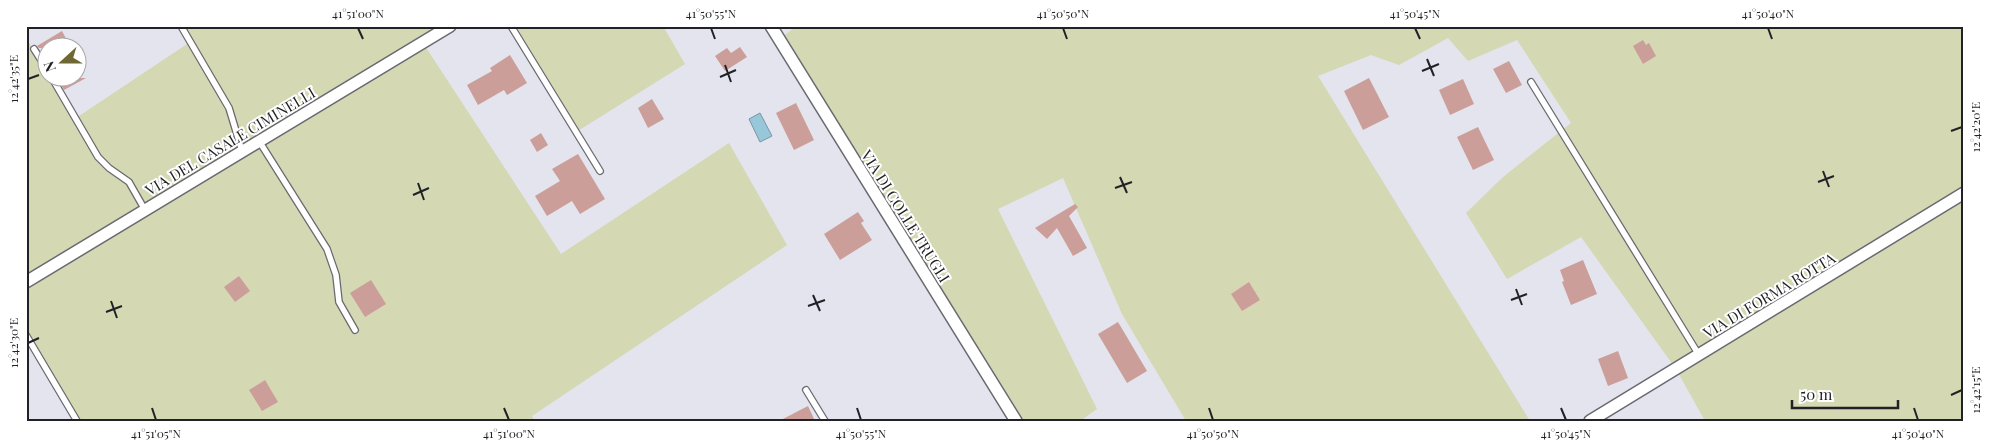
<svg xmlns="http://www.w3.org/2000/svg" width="1990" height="447" viewBox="0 0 1990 447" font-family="'Playfair Display',serif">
<rect width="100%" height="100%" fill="#e3e4ed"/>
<g fill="#d4d8b3">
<path d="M181 26H450L423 43 561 254 729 143 787 245 532 416 535 421H76L26 335V38L47 71 48 78H52L76 118 190 42Z"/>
<path d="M511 26H663L685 64 576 132Z"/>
<path d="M797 26H1964V421H1705L1676 369 1581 237 1507 279 1466 213 1503 177 1571 123 1517 40 1468 61 1448 38 1399 65 1371 55 1318 76 1530 421H1186L1122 314 1063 178 998 209 1097 409 1080 421H1016L779 39Z"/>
</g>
<path fill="#99c7da" stroke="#7596a4" d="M760 113 772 136 760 142 749 119Z"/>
<g fill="#cc9e9a">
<path d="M62 31 71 48H39L37 46Z"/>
<path d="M1643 40 1646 45 1649 43 1656 56 1643 64 1633 46Z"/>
<path d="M740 47 747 57 725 71 715 56 727 48 731 53Z"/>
<path d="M510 55 527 83 507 95 504 90 478 105 467 85 492 71 490 68Z"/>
<path d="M1509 61 1522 85 1506 93 1493 69Z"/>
<path d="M57 78H86L64 90Z"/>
<path d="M1369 78 1389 117 1363 130 1344 91Z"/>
<path d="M1463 79 1474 104 1450 115 1439 90Z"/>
<path d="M652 99 664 119 648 128 638 108Z"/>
<path d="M796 103 814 140 794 150 776 113Z"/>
<path d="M1478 127 1494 160 1473 170 1457 137Z"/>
<path d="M541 133 548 145 537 152 530 140Z"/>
<path d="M578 154 605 199 580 214 572 201 547 216 535 196 560 181 552 169Z"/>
<path d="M1075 204 1078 207 1069 216 1087 248 1073 256 1057 228 1047 239 1035 228Z"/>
<path d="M858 212 864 221 861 223 872 240 840 260 824 234Z"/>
<path d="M1583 260 1597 294 1571 305 1562 282 1564 281 1560 270Z"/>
<path d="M239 276 250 291 235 302 224 287Z"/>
<path d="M371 280 386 304 365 317 350 293Z"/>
<path d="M1249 282 1260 300 1242 311 1231 294Z"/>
<path d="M1118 322 1147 371 1127 383 1098 334Z"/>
<path d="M1618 351 1628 378 1608 386 1598 359Z"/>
<path d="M265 380 278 402 262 411 249 390Z"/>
<path d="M808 406 815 421H779Z"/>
</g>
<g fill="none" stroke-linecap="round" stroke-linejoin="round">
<defs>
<g id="service">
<path d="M181 26 229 108 242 151"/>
<path d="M511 26 600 171"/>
<path d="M34 49 48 71"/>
<path d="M52 78 98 157 109 168 129 182 145 210"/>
<path d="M1531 82 1699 355"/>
<path d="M259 141 327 249 336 275 339 302 355 330"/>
<path d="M26 335 77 421"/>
<path d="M806 390 825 421"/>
</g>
<g id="minor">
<path d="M771 26 1016 421"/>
<path d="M26 282 450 26"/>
<path d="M1590 421 1964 193"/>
</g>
</defs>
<use href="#service" stroke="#696971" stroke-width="8"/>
<use href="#minor" stroke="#696971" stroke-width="14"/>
<use href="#service" stroke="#fff" stroke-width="5.5"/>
<use href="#minor" stroke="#fff" stroke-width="11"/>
</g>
<path fill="none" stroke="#212225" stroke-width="2" d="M358 28 363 39M711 28 715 39M1063 28 1067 39M1415 28 1420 39M1768 28 1772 39M1427 59 1434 76M725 65 731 82M1422 71 1439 64M720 77 736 70M28 79 39 75M1951 131 1962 127M1823 171 1829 187M1120 177 1127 193M1818 182 1834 176M418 183 424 200M1115 188 1132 182M413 195 429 188M1516 289 1522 305M813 295 820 311M1511 300 1527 294M111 301 117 318M808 306 825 300M106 312 122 306M28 343 39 338M1951 395 1962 390M152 408 156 420M504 408 509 420M857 408 861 420M1209 408 1213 420M1561 408 1566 420M1914 408 1918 420"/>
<g text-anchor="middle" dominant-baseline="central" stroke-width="4" stroke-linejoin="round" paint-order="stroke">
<g font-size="15" fill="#212225" stroke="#fff">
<text transform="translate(230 141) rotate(-31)">VIA DEL CASALE CIMINELLI</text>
<text transform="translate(906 216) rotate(58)">VIA DI COLLE TRUGLI</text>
<text transform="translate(1769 295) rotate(-31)">VIA DI FORMA ROTTA</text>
</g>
</g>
<rect width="1990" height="447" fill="none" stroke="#ffffff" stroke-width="55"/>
<g transform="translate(62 62) rotate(249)"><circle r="24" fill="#ffffff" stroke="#a6a7a8"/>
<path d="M0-4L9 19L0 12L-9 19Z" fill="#6f6734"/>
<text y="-8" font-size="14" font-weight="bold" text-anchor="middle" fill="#212225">N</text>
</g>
<path d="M1792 400v8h106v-8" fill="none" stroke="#212225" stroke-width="2.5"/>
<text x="1800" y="400" font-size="15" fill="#212225" stroke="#ffffff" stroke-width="4" paint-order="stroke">50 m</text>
<rect x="28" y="28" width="1934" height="392" fill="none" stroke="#212225" stroke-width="2"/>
<g font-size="12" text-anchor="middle" fill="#212225">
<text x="358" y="18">41°51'00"N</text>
<text x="711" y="18">41°50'55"N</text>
<text x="1063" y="18">41°50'50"N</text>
<text x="1415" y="18">41°50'45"N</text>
<text x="1768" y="18">41°50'40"N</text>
<text transform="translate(14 79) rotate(-90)" y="4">12°42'35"E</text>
<text transform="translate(1976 127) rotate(-90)" y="4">12°42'20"E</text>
<text transform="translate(14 343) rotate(-90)" y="4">12°42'30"E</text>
<text transform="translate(1976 390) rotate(-90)" y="4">12°42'15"E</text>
<text x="156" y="438">41°51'05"N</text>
<text x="509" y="438">41°51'00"N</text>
<text x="861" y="438">41°50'55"N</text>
<text x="1213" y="438">41°50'50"N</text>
<text x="1566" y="438">41°50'45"N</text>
<text x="1918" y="438">41°50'40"N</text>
</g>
</svg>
